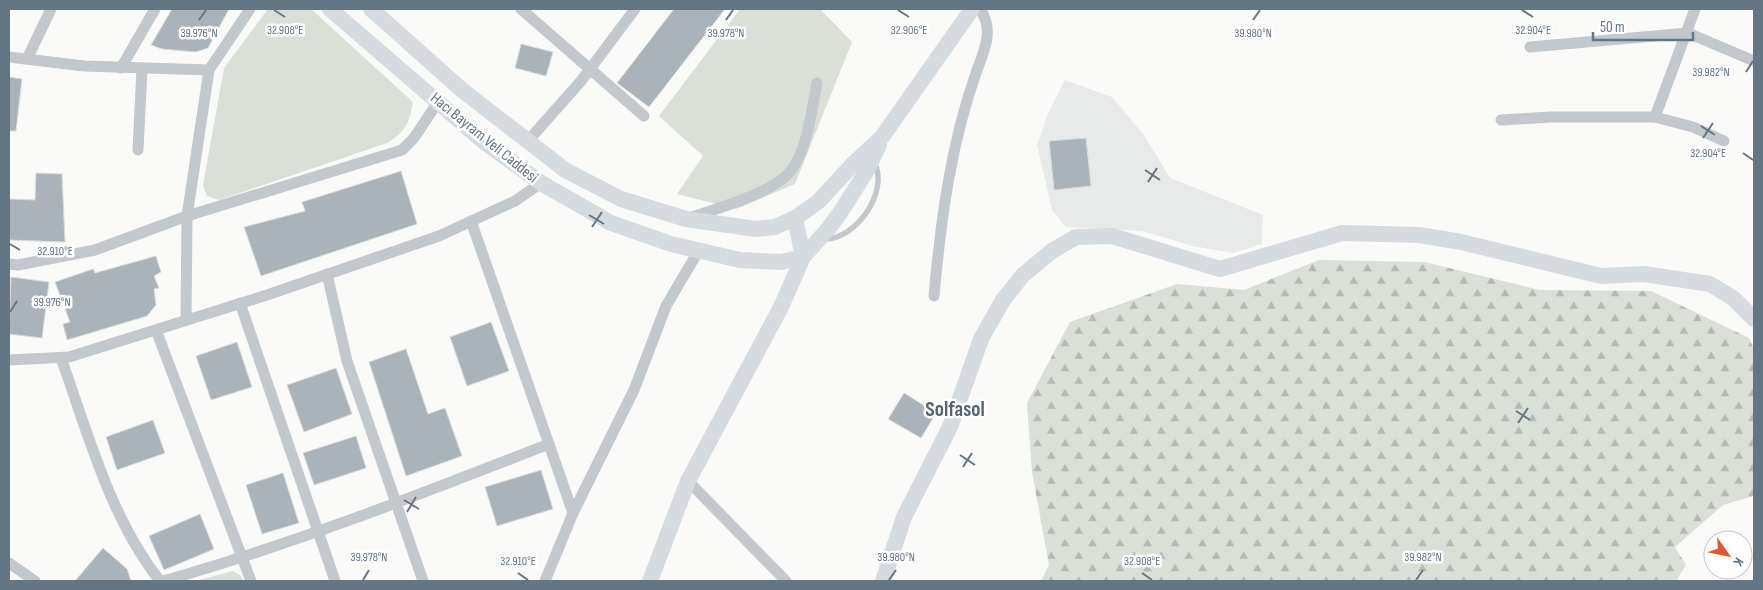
<svg xmlns="http://www.w3.org/2000/svg" width="1763" height="590" viewBox="0 0 1763 590" font-family="'Sofia Sans Condensed',sans-serif">
<defs>
<pattern id="forest-firs" width="22" height="20" patternUnits="userSpaceOnUse" patternTransform="scale(1.25)"><rect width="22" height="20" fill="#dadfd7"/><path d="M5 1l3.5 6h-7zM16 11l3.5 6h-7z" fill="#b4b9b4"/></pattern>
</defs>
<rect width="100%" height="100%" fill="#fafaf8"/>
<path fill="#e8e9e9" d="M1065 80 1112 97 1144 135 1170 178 1263 215 1262 244 1233 253 1193 246 1142 231 1066 227 1052 210 1037 145 1048 114Z"/>
<g fill="#dadfd7">
<path d="M268 9H311L413 102C409 124 406 131 387 143L219 200 207 196 203 185 224 68Z"/>
<path d="M740 9H820L852 42 795 184 736 209 677 194 703 156 659 116Z"/>
<path d="M233 571 241 576 243 581H195Z"/>
</g>
<path fill="url(#forest-firs)" d="M1319 260 1424 262 1540 290 1651 291 1749 338 1754 349V496L1723 505 1675 547 1686 565 1676 581H1041L1049 565 1032 472 1027 403 1070 322 1177 284 1244 290Z"/>
<g fill="#aab3b9" stroke="#dcdcda">
<path d="M172 9H229L208 48 196 52 162 49 151 45Z"/>
<path d="M674 9H725L649 107 617 83Z"/>
<path d="M521 44 553 52 546 76 515 68Z"/>
<path d="M9 77 22 79 16 131H9Z"/>
<path d="M1086 138 1091 186 1054 190 1049 141Z"/>
<path d="M401 171 417 224 261 276 244 227 305 211 302 202Z"/>
<path d="M36 173 62 174 65 242 9 240V199L35 200Z"/>
<path d="M156 256 161 272 154 276 159 288 154 289 156 305 147 316 67 340 63 324 70 322 55 282 93 269 95 273Z"/>
<path d="M11 277 49 282 42 338 9 334Z"/>
<path d="M491 322 509 371 467 386 450 337Z"/>
<path d="M237 342 252 387 211 400 196 356Z"/>
<path d="M406 349 428 414 445 408 462 456 406 476 369 362Z"/>
<path d="M336 368 352 414 304 432 287 385Z"/>
<path d="M904 393 936 413 921 438 888 419Z"/>
<path d="M153 420 165 453 117 470 106 437Z"/>
<path d="M356 436 366 468 314 485 303 453Z"/>
<path d="M541 470 553 509 497 526 485 487Z"/>
<path d="M283 473 299 523 262 534 246 485Z"/>
<path d="M200 514 214 549 164 570 149 536Z"/>
<path d="M103 548 127 569 131 581H75Z"/>
</g>
<g fill="none" stroke-linecap="round" stroke-linejoin="round">
<path stroke="#c3c8cc" stroke-width="5.5" d="M824 239C856 240 890 191 874 162"/>
<g stroke="#c3c8cc" stroke-width="11">
<path d="M521 9 644 116"/>
<path d="M1530 47 1688 33 1754 61"/>
<path d="M9 57 84 66 209 70"/>
<path d="M27 59 51 9"/>
<path d="M121 68 155 9"/>
<path d="M1655 117 1693 127 1724 141"/>
<path d="M1501 120 1551 117H1655L1695 9"/>
<path d="M527 142 581 81 635 9"/>
<path d="M138 150 142 69"/>
<path d="M689 218C716 209 769 194 788 174 807 154 812 109 817 83"/>
<path d="M471 221 573 513"/>
<path d="M9 264 18 265 95 250 187 216 402 150 414 138 438 102"/>
<path d="M327 274 347 361 423 581"/>
<path d="M934 296C941 218 951 143 977 70 985 49 994 29 980 9"/>
<path d="M240 303 335 581"/>
<path d="M186 320 187 216 209 70 250 9"/>
<path d="M156 330 251 581"/>
<path d="M61 358C88 433 110 518 160 581"/>
<path d="M9 360 69 357 267 295 439 236 515 201 541 183"/>
<path d="M688 481 786 581"/>
<path d="M9 563 35 581"/>
<path d="M163 581C294 544 421 494 549 444"/>
<path d="M545 581 573 513 634 390 666 306 699 250"/>
</g>
<g stroke="#d6dbdf" stroke-width="16">
<path d="M330 9 483 141 541 183 611 223 671 244 740 260 781 262 803 257"/>
<path d="M371 9 462 90 565 170 621 199 686 219 756 229 775 227 795 218 818 202 854 163 882 137 972 9"/>
<path d="M795 218 803 257"/>
<path d="M650 581 688 481 781 307 803 257 829 228 842 210 866 172 879 145"/>
<path d="M883 581 904 517 950 427 981 339 1003 300 1023 275 1052 251 1076 237 1112 236 1220 269 1342 233 1419 235 1461 242 1601 276 1644 274 1710 284 1733 298 1754 319"/>
</g>
</g>
<path fill="none" stroke="#657683" stroke-width="2" d="M274 10 285 17M898 10 909 17M1522 10 1533 17M199 20 206 10M726 20 733 10M1253 20 1260 10M1746 72 1753 61M1701 126 1715 135M1703 138 1713 123M1743 153 1753 160M1145 170 1160 180M1148 182 1157 168M589 215 604 224M592 227 602 212M10 244 20 250M10 312 17 301M1516 411 1530 420M1518 423 1528 408M960 455 975 465M963 467 972 453M404 500 419 509M407 512 416 497M518 573 528 580M1142 573 1152 580M363 580 369 570M889 580 896 570M1416 580 1423 570"/>
<g text-anchor="middle" dominant-baseline="central" stroke-width="5" stroke-linejoin="round" paint-order="stroke">
<g font-size="16" fill="#657683" stroke="#fff">
<text transform="translate(484 138) rotate(39)">Hacı Bayram Veli Caddesi</text>
</g>
<g font-size="21" font-weight="bold" fill="#57646e" stroke="#fff">
<text x="955" y="409">Solfasol</text>
</g>
</g>
<g font-size="12" text-anchor="middle" fill="#657683" stroke="#fff" stroke-width="5" stroke-linejoin="round" paint-order="stroke">
<text x="909" y="34">32.906°E</text>
<text x="285" y="34">32.908°E</text>
<text x="1533" y="34">32.904°E</text>
<text x="199" y="37">39.976°N</text>
<text x="1253" y="37">39.980°N</text>
<text x="726" y="37">39.978°N</text>
<text x="1711" y="76">39.982°N</text>
<text x="1708" y="157">32.904°E</text>
<text x="55" y="255">32.910°E</text>
<text x="52" y="306">39.976°N</text>
<text x="369" y="561">39.978°N</text>
<text x="896" y="561">39.980°N</text>
<text x="1423" y="561">39.982°N</text>
<text x="518" y="565">32.910°E</text>
<text x="1142" y="565">32.908°E</text>
</g>
<rect width="1763" height="590" fill="none" stroke="#657683" stroke-width="20"/>
<g transform="translate(1728 555) rotate(123)"><circle r="24" fill="#ffffff" stroke="#c1c8cd"/>
<path d="M0-4L9 19L0 12L-9 19Z" fill="#e4572e"/>
<text y="-8" font-size="14" font-weight="bold" text-anchor="middle" fill="#657683">K</text>
</g>
<path d="M1593 32v8h100v-8" fill="none" stroke="#657683" stroke-width="2.5"/>
<text x="1600" y="32" font-size="15" fill="#657683" stroke="#ffffff" stroke-width="4" paint-order="stroke">50 m</text>
</svg>
